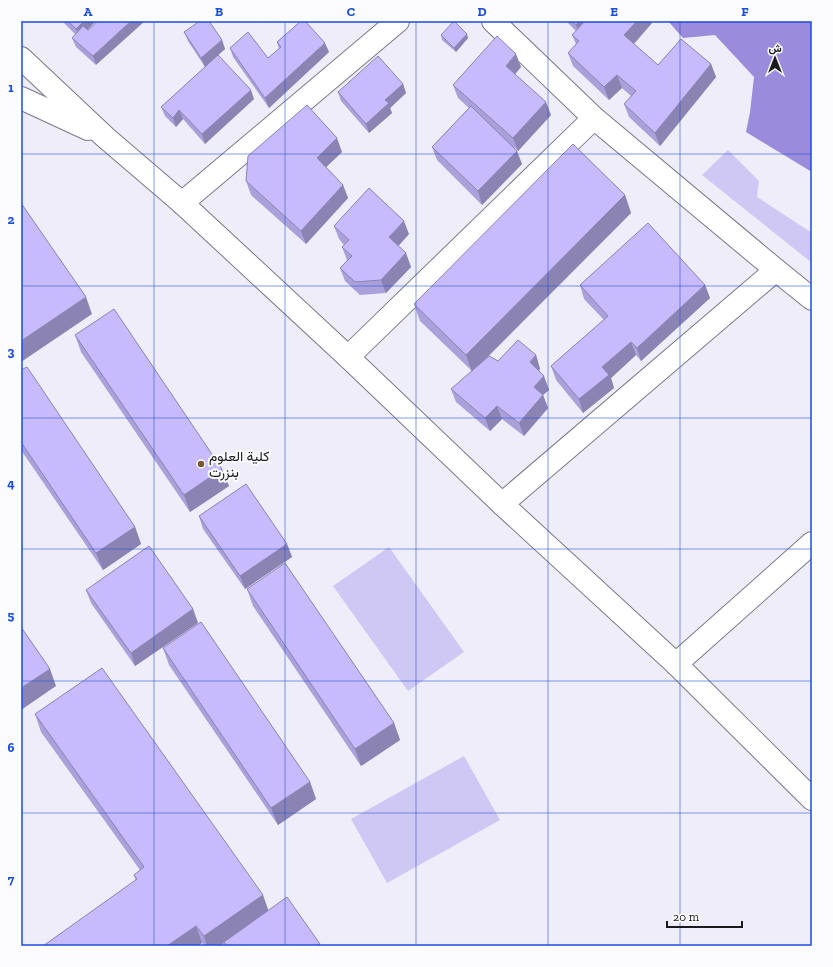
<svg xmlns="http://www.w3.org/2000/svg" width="833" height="967" viewBox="0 0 833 967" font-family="'Zilla Slab',Vazirmatn,serif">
<rect width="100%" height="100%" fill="#eeedf9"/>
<g fill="#cfc8f4">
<path d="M728 150 759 181 757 197 812 233V263L702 175Z"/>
<path d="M389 547 464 652 408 691 333 586Z"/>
<path d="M464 756 500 820 387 883 351 819Z"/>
</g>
<path fill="#9b8bdb" d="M668 21H812V172L746 132 750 112 754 77 715 35 683 38Z"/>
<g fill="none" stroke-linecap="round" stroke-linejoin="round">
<defs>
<g id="minor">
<path d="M493 21 594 118 776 270 812 299"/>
<path d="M21 58 105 137 182 203 348 357 502 504 676 664 812 799"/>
<path d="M21 98 88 129"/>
<path d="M182 203 398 21"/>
<path d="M348 357 594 118"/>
<path d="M502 504 776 270"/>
<path d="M676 664 812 543"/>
</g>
</defs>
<use href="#minor" stroke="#7b7985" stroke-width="24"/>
<use href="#minor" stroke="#fff" stroke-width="22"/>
</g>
<g fill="#aba1da">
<path d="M62 21H96L87 30H88L96 65 76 47 72 38 75 34Z"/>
<path d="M566 21H651L652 23 634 44 658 65 711 64 716 77 660 146 629 117 624 104 631 96 622 88 609 100 573 66 568 53 576 44 572 35 576 31Z"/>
<path d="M184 32 222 40 225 49 218 55 254 99 205 144 183 119 176 127 165 116 161 107 205 67 188 41Z"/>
<path d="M441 35 468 38 456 52 442 40Z"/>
<path d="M277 42 329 52 269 108 233 57 230 48 268 58 279 49Z"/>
<path d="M521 67 515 74 551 115 518 151 514 147 522 164 482 205 437 160 432 147 469 108 458 98 453 85Z"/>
<path d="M403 84 406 93 390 108 392 113 369 133 341 101 338 92Z"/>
<path d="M342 152 326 167 343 185 348 198 306 244 251 195 246 181Z"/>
<path d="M625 195 631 213 481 364 536 355 540 369 539 371 549 390 543 395 548 408 524 436 502 419 490 431 456 402 451 389 472 371 420 321 414 304Z"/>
<path d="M334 226 409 234 398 246 411 267 386 293 360 295 345 281 340 268 347 260 342 247 344 245 339 239Z"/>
<path d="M580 285H705L710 298 641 361 636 355 611 378 614 388 583 413 556 380 551 366 604 320 584 299Z"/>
<path d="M75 335 229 486 190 512 81 352Z"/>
<path d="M21 370 135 527 141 544 103 570 21 450Z"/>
<path d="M199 516 287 544 292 557 245 589 203 529Z"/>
<path d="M247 589 394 723 400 740 361 766 253 606Z"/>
<path d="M86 590 193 609 198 623 135 666 91 603Z"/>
<path d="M163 648 310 782 316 799 278 825 169 665Z"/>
<path d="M35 714 268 910 320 944V946H225L224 943 221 946H205L202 943 198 946H43L136 881 134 875 140 870 41 732Z"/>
</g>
<g fill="#8b83b2">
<path d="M84 21H96L79 38 76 29Z"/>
<path d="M131 21H145L96 65 93 56Z"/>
<path d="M579 21H592L579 34 576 25Z"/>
<path d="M637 21H651L652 23 629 49 624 35Z"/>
<path d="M467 34 468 38 456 52 454 48Z"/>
<path d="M222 40 225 49 205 67 201 58Z"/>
<path d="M325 43 329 52 269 108 265 98Z"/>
<path d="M516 54 521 67 511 79 506 66Z"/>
<path d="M711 64 716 77 660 146 655 133Z"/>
<path d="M617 75 622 88 609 100 604 87Z"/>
<path d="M403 84 406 93 390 108 392 113 369 133 366 124 385 100Z"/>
<path d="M251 90 254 99 205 144 202 134Z"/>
<path d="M546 102 551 115 518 151 513 138Z"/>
<path d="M179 110 183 119 176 127 173 118Z"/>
<path d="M337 138 342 152 322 171 317 158Z"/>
<path d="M517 151 522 164 482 205 478 191Z"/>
<path d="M343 185 348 198 306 244 301 231Z"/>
<path d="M625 195 631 213 472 372 466 355Z"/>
<path d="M404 221 409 234 394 251 389 237Z"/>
<path d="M406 253 411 267 386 293 381 280Z"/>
<path d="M705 285 710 298 641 361 637 348Z"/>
<path d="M86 297 92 314 21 362V341Z"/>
<path d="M631 342 636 355 611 378 614 388 583 413 579 399 602 367Z"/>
<path d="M536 355 540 369 535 375 530 362Z"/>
<path d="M544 376 549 390 543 395 548 408 524 436 519 423 534 387Z"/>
<path d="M497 406 502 419 490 431 485 418Z"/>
<path d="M222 469 229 486 190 512 184 495Z"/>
<path d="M135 527 141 544 103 570 96 553Z"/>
<path d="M287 544 292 557 245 589 240 576Z"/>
<path d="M193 609 198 623 135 666 131 653Z"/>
<path d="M50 669 56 686 21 710V688Z"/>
<path d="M394 723 400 740 361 766 355 749Z"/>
<path d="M310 782 316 799 278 825 271 808Z"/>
<path d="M263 895 269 912 224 942V943L221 946H207L204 936Z"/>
<path d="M196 926 202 943 198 946H167Z"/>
</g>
<g fill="#c7bbfe" stroke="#8b83b2">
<path d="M68 21H84L76 29Z"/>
<path d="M98 21H131L93 56 72 38 83 26 88 30Z"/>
<path d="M200 21H209L222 40 201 58 184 32Z"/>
<path d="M301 21H305L325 43 265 98 230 48 248 32 268 58 281 47 277 42Z"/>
<path d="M454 21 467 34 454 48 441 35Z"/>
<path d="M572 21H579L576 25Z"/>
<path d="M585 21H637L624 35 658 65 681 39 711 64 655 133 624 104 636 91 617 75 604 87 568 53 579 41 572 35Z"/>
<path d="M497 36 516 54 506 66 546 102 513 138 453 85Z"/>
<path d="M218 55 251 90 202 134 179 110 173 118 161 107Z"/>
<path d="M378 56 403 84 385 100 389 103 366 124 338 92Z"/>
<path d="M307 105 337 138 317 158 343 185 301 231 246 181 248 156Z"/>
<path d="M471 106 517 151 478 191 432 147Z"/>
<path d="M573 144 625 195 466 355 414 304Z"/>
<path d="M369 188 404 221 389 237 406 253 381 280 355 282 340 268 352 256 342 247 349 240 334 226Z"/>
<path d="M21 203 86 297 21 341Z"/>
<path d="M648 223 705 285 637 348 631 342 602 367 609 375 579 399 551 366 608 316 580 285Z"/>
<path d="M114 309 222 469 184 495 75 335Z"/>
<path d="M518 340 536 355 530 362 544 376 534 387 543 395 519 423 497 406 485 418 451 389 489 356 498 361Z"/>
<path d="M27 367 135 527 96 553 21 442V370Z"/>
<path d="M246 484 287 544 240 576 199 516Z"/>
<path d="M149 546 193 609 131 653 86 590Z"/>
<path d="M285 563 394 723 355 749 247 589Z"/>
<path d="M201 622 310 782 271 808 163 648Z"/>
<path d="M21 627 50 669 21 688Z"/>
<path d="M102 668 263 895 204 936 196 926 167 946H43L137 879 134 875 144 867 35 714Z"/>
<path d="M287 897 320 944 317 946H227L224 942Z"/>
</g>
<path fill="none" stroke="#1d4ed8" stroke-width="1" stroke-opacity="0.55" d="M154 21V946M285 21V946M416 21V946M548 21V946M680 21V946M21 154H812M21 286H812M21 418H812M21 549H812M21 681H812M21 813H812"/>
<circle fill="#745c2d" stroke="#fcfbfe" stroke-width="1.5" cx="201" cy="464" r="4"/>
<g text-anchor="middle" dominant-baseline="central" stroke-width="4" stroke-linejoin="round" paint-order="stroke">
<g font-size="14" fill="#1a191e" stroke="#fcfbfe" text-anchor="start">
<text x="209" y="456">كلية العلوم<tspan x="209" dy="16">بنزرت</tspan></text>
</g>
</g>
<rect width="833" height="967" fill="none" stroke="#fcfbfe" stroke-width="44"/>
<g transform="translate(775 58)" stroke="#fcfbfe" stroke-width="3" paint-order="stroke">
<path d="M0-3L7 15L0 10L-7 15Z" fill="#1a191e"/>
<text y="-6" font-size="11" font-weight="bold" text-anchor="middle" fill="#1a191e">ش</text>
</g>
<path d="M667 921v6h75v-6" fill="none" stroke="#1a191e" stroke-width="2"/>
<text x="673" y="921" font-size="12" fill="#1a191e" stroke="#fcfbfe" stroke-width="3" paint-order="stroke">20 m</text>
<rect x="22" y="22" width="789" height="923" fill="none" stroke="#1d4ed8" stroke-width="1.5"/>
<g font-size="13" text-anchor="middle" font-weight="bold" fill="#1d4ed8">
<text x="88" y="16">A</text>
<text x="219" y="16">B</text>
<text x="351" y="16">C</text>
<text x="482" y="16">D</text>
<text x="614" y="16">E</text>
<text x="745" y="16">F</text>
<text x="11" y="92">1</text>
<text x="11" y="224">2</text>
<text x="11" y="356">3</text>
<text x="11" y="488">4</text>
<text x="11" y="620">5</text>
<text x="11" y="752">6</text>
<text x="11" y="884">7</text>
</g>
</svg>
